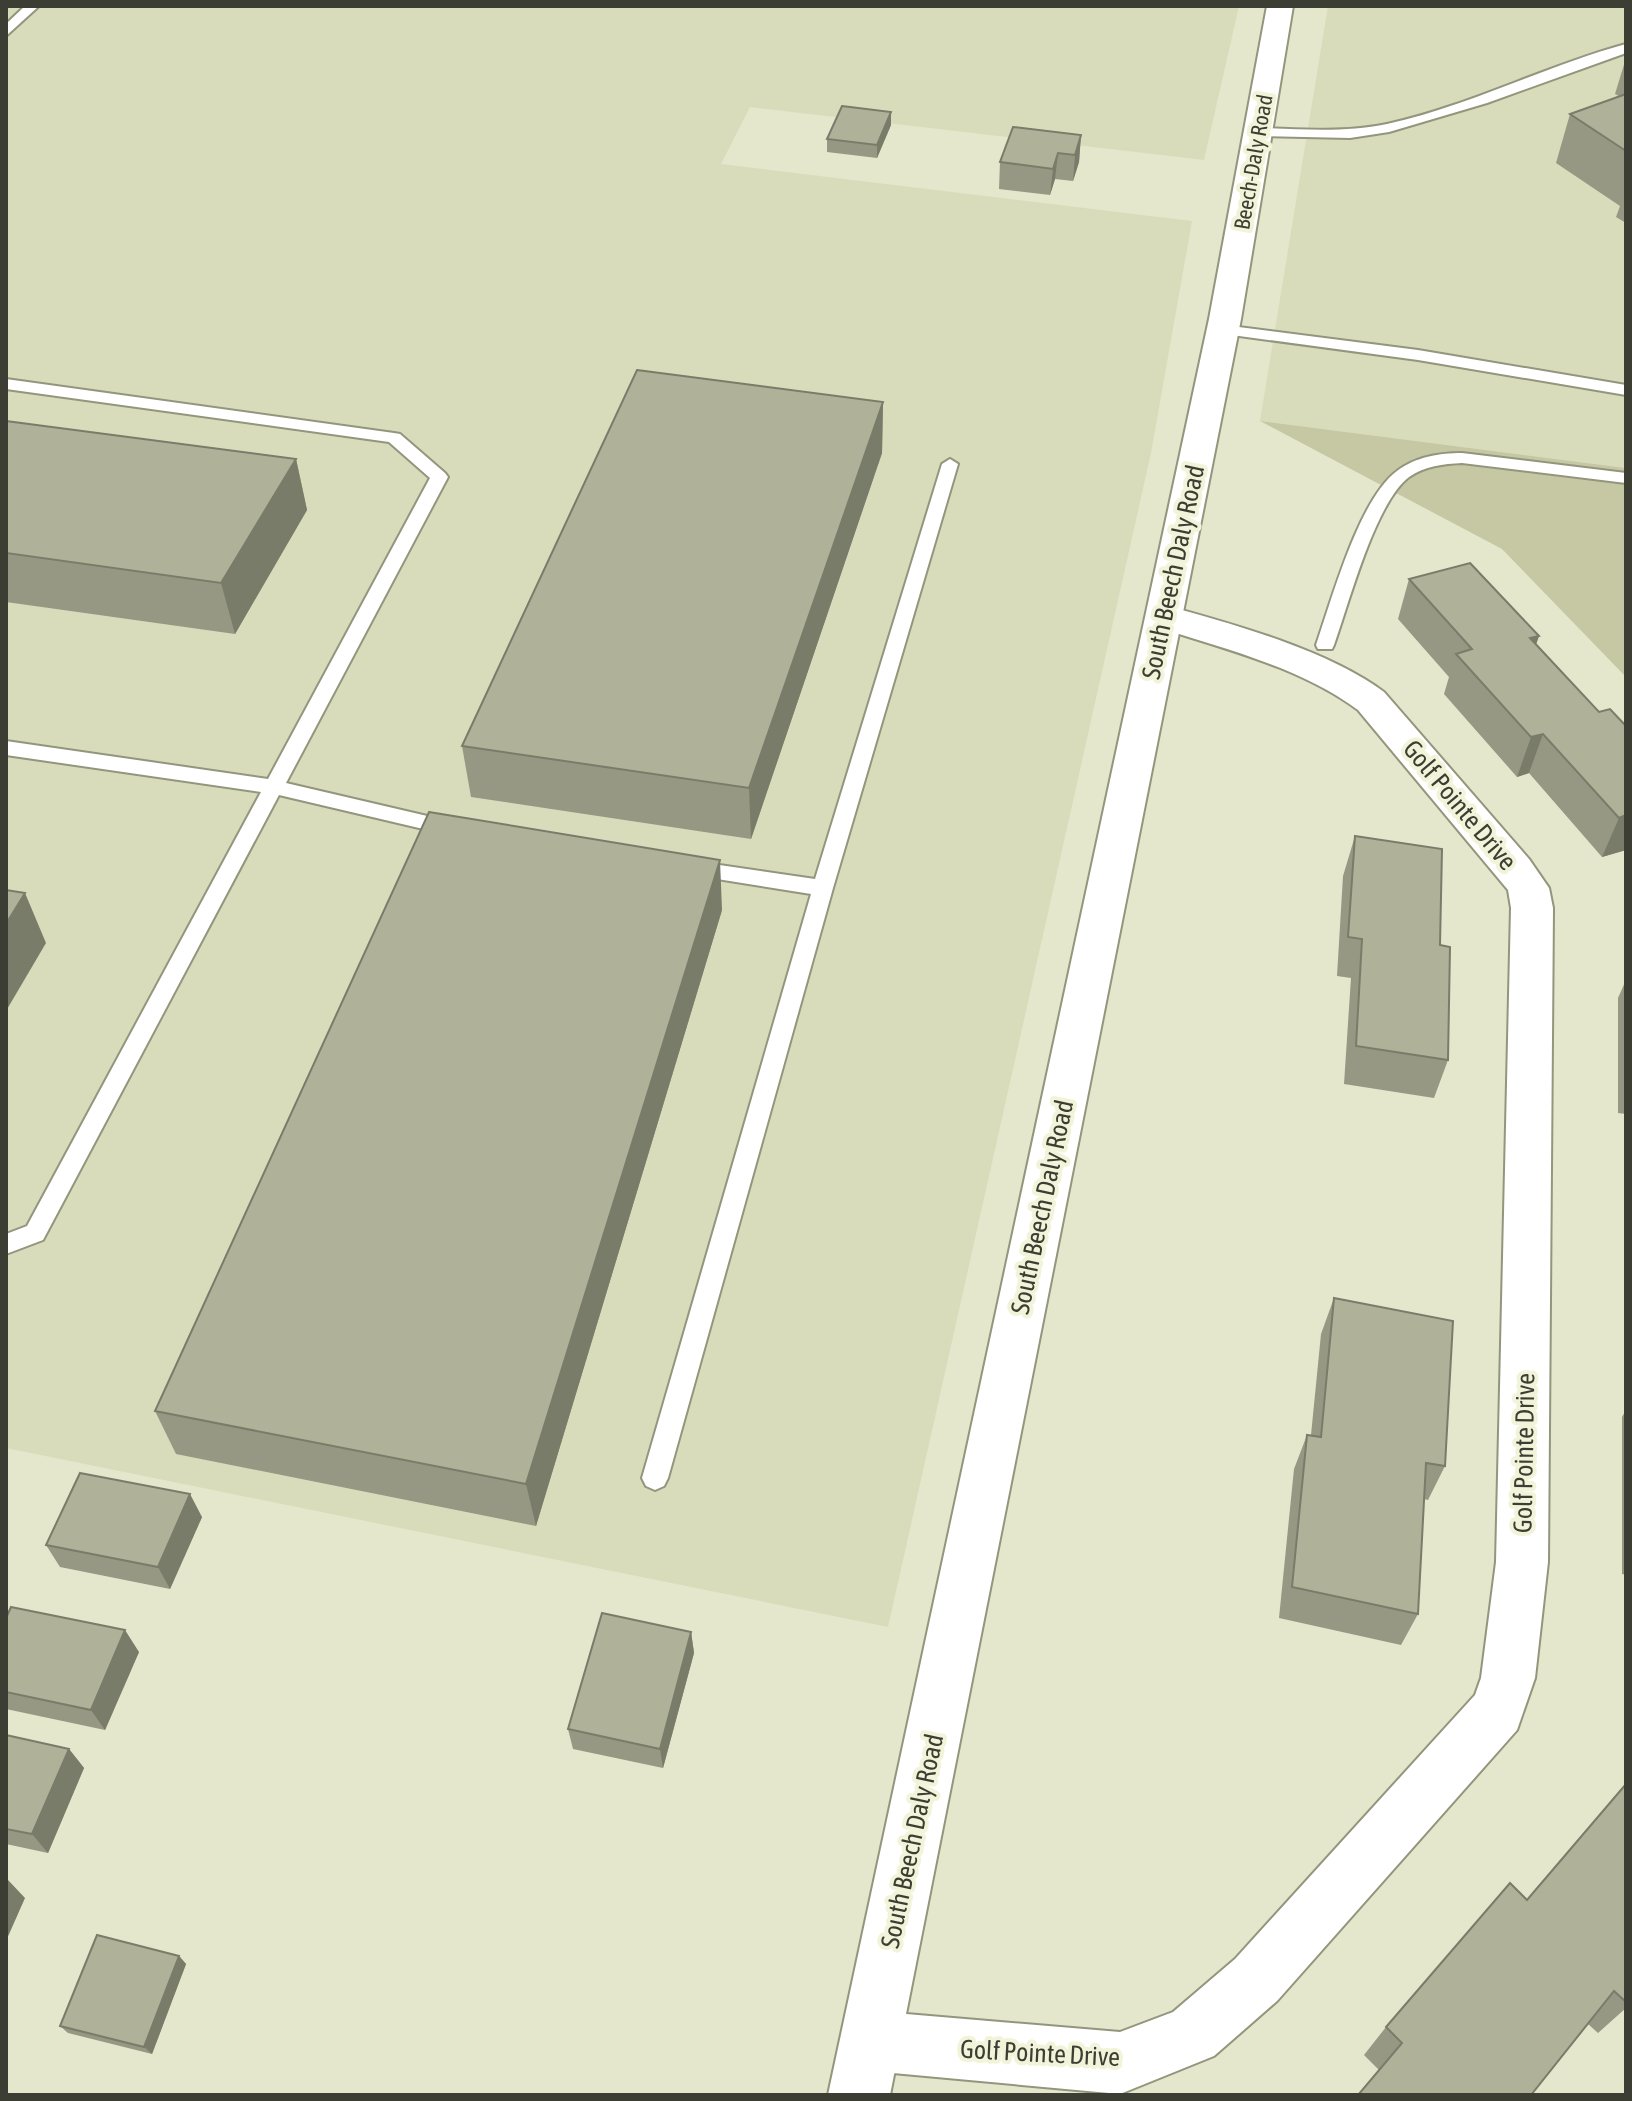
<svg xmlns="http://www.w3.org/2000/svg" width="1632" height="2101" viewBox="0 0 1632 2101" font-family="'Asap Condensed',sans-serif">
<rect width="100%" height="100%" fill="#e4e7cc"/>
<g fill="#d9dcbb">
<path d="M6 6H1239L1204 160 750 107 721 164 1192 221 1151 453 888 1627 6 1448Z"/>
<path d="M1328 6H1626V468L1260 421Z"/>
</g>
<path fill="#c5c8a3" d="M1260 421 1626 468V677L1502 549Z"/>
<g fill="none" stroke-linecap="round" stroke-linejoin="round">
<defs>
<g id="lane">
<path d="M25 6H39L6 36V24Z"/>
<path d="M1626 44V53L1487 103 1389 132 1350 138 1258 136 1251 132 1258 128C1301 129 1345 133 1387 124 1469 106 1545 66 1626 44Z"/>
<path d="M1223 325 1418 350 1626 385V395L1418 360 1217 333 1215 330Z"/>
<path d="M6 379 394 433 400 434 445 473 448 477 286 783 453 822 460 824 463 829 460 834 453 836 279 795 43 1240 6 1254V1234L27 1226 261 792 6 755V741L268 779 430 478 389 442 6 389Z"/>
<path d="M1462 453 1626 473V483L1462 463C1443 464 1425 466 1409 477 1375 503 1349 603 1334 645L1332 649H1318L1316 645C1332 599 1359 499 1397 471 1415 457 1440 453 1462 453Z"/>
<path d="M950 459 958 464 833 888 668 1478 664 1486 655 1490 646 1486 642 1478 811 894 692 875 685 873 682 868 685 863 692 861 815 879 942 464Z"/>
</g>
<path id="street" d="M1164 605C1233 624 1328 650 1384 692L1529 859 1549 888 1553 908 1548 1562 1535 1678 1517 1730 1277 2001 1214 2056 1120 2094 871 2071 849 2063 841 2041 849 2019 871 2011 1120 2032 1173 2012 1235 1959 1475 1695 1481 1678 1496 1562 1511 908 1508 890 1358 710C1299 666 1220 648 1151 625L1146 617 1151 609Z"/>
<path id="secondary" d="M1267 6H1293L1241 319 890 2095H828L1209 319Z"/>
</defs>
<use href="#lane" stroke="#93957d" stroke-width="4"/>
<use href="#street" stroke="#93957d" stroke-width="4"/>
<use href="#secondary" stroke="#93957d" stroke-width="4"/>
<use href="#lane" fill="#fff" fill-rule="evenodd"/>
<use href="#street" fill="#fff" fill-rule="evenodd"/>
<use href="#secondary" fill="#fff" fill-rule="evenodd"/>
</g>
<g fill="#969883">
<path d="M1626 58V223L1616 217 1620 206 1556 163 1570 114 1619 96 1615 94Z"/>
<path d="M891 112V125L877 158 827 152V139Z"/>
<path d="M1081 135 1079 162 1073 181 1055 179 1050 195 999 189 1000 162Z"/>
<path d="M883 402 882 453 751 839 471 797 462 746Z"/>
<path d="M6 421 296 459 307 510 235 634 6 602Z"/>
<path d="M1409 579 1539 636 1536 644 1599 712 1626 726V850L1602 857 1529 773 1517 777 1444 694 1449 677 1398 619Z"/>
<path d="M1355 836 1440 945 1448 1060 1434 1098 1344 1084 1351 978 1337 976 1343 876Z"/>
<path d="M722 910 536 1526 176 1454 155 1411Z"/>
<path d="M1626 980V1114L1618 1113V998Z"/>
<path d="M1334 1298 1445 1466 1428 1500 1424 1499 1418 1614 1401 1645 1279 1618 1294 1469 1307 1435H1311L1321 1334Z"/>
<path d="M1626 1410V1575L1622 1574V1417Z"/>
<path d="M202 1517 170 1589 60 1567 46 1545Z"/>
<path d="M6 1618 139 1652 105 1730 6 1709Z"/>
<path d="M691 1632 694 1653 663 1768 573 1749 568 1729Z"/>
<path d="M6 1735 69 1749 84 1768 48 1853 6 1844Z"/>
<path d="M1626 1784V2008L1598 2033 1588 2024 1379 2070 1364 2055 1386 2027 1527 1900Z"/>
<path d="M179 1956 186 1964 152 2054 68 2033 60 2026Z"/>
</g>
<g fill="#7a7c6a">
<path d="M891 112V125L877 158V145Z"/>
<path d="M1081 135 1079 162 1073 181 1075 155Z"/>
<path d="M1058 153 1055 179 1050 195 1053 169Z"/>
<path d="M883 402 882 453 751 839 749 788Z"/>
<path d="M296 459 307 510 235 634 221 583Z"/>
<path d="M1539 636 1525 676 1530 638Z"/>
<path d="M1543 734 1529 773 1517 777 1531 737Z"/>
<path d="M1626 815V850L1602 857 1619 818Z"/>
<path d="M720 860 722 910 536 1526 526 1484Z"/>
<path d="M25 893 46 943 6 1011V924Z"/>
<path d="M190 1494 202 1517 170 1589 158 1567Z"/>
<path d="M125 1630 139 1652 105 1730 91 1710Z"/>
<path d="M691 1632 694 1653 663 1768 660 1749Z"/>
<path d="M69 1749 84 1768 48 1853 32 1834Z"/>
<path d="M8 1880 25 1898 6 1941V1885Z"/>
<path d="M179 1956 186 1964 152 2054 144 2047Z"/>
</g>
<g fill="#afb198" stroke="#7a7c6a" stroke-width="2">
<path d="M1626 94V151L1570 114Z"/>
<path d="M842 106 891 112 877 145 827 139Z"/>
<path d="M1013 127 1081 135 1075 155 1058 153 1053 169 1000 162Z"/>
<path d="M637 370 883 402 749 788 462 746Z"/>
<path d="M6 421 296 459 221 583 6 553Z"/>
<path d="M1470 563 1539 636 1530 638 1599 712 1610 709 1626 726V815L1619 818 1543 734 1531 737 1456 654 1472 649 1409 579Z"/>
<path d="M429 812 720 860 526 1484 155 1411Z"/>
<path d="M1355 836 1442 849 1440 945 1450 947 1448 1060 1356 1046 1362 939 1348 937Z"/>
<path d="M6 890 25 893 6 924Z"/>
<path d="M1334 1298 1453 1321 1445 1466 1426 1463 1418 1614 1292 1587 1307 1435 1321 1437Z"/>
<path d="M80 1473 190 1494 158 1567 46 1545Z"/>
<path d="M11 1607 125 1630 91 1710 6 1692V1618Z"/>
<path d="M602 1613 691 1632 660 1749 568 1729Z"/>
<path d="M6 1735 69 1749 32 1834 6 1829Z"/>
<path d="M1626 1784V2002L1614 1991 1531 2095H1358L1402 2043 1386 2027 1510 1883 1527 1900Z"/>
<path d="M97 1935 179 1956 144 2047 60 2026Z"/>
</g>
<g text-anchor="middle" dominant-baseline="central" stroke-width="8" stroke-linejoin="round" paint-order="stroke">
<g font-size="22" fill="#3d3e33" stroke="#f2f4da">
<text transform="translate(1253 162) rotate(-80)">Beech-Daly Road</text>
</g>
<g font-size="26" fill="#3d3e33" stroke="#f2f4da">
<text transform="translate(1173 572) rotate(-78)">South Beech Daly Road</text>
<text transform="translate(1460 805) rotate(50)">Golf Pointe Drive</text>
<text transform="translate(1042 1207) rotate(-78)">South Beech Daly Road</text>
<text transform="translate(1524 1453) rotate(-89)">Golf Pointe Drive</text>
<text transform="translate(912 1841) rotate(-78)">South Beech Daly Road</text>
<text transform="translate(1040 2053) rotate(3)">Golf Pointe Drive</text>
</g>
</g>
<rect width="1632" height="2101" fill="none" stroke="#3d3e33" stroke-width="16"/>
</svg>
